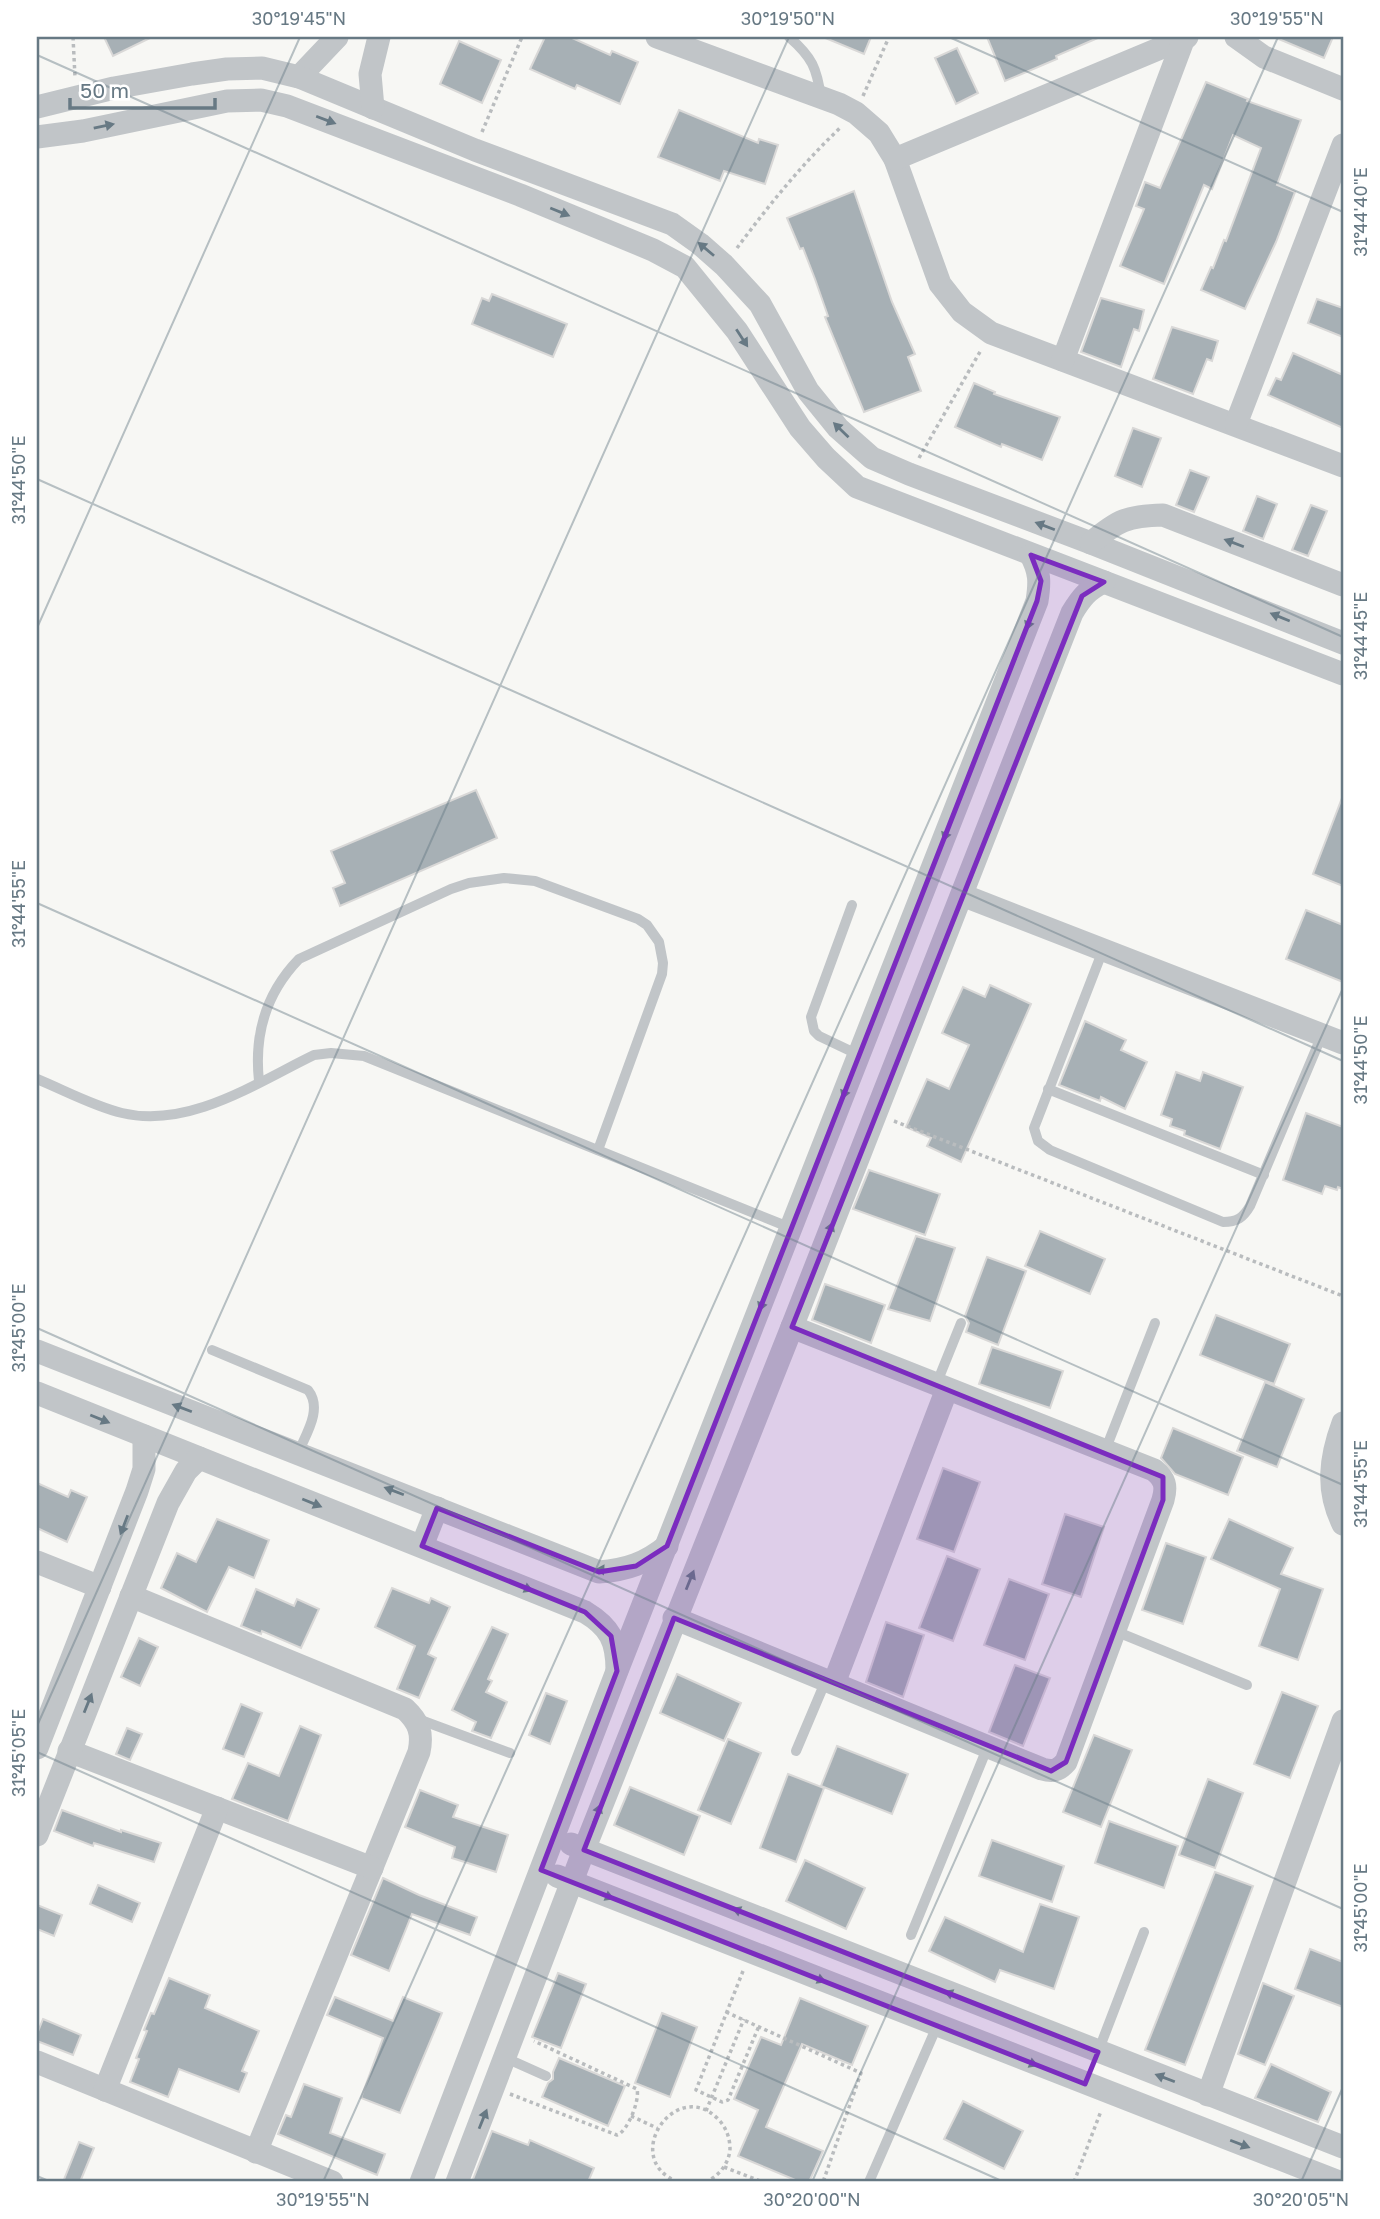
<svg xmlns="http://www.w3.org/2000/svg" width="1380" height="2219" viewBox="0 0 1380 2219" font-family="'Golos Text',sans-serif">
<rect width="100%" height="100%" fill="#f7f7f4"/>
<g fill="#a7b0b5" stroke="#d9d8d7" stroke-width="2">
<path d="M104 37H152L113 56Z"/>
<path d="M545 37H570L610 55 612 51 638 62 620 104 577 85 575 89 530 69Z"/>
<path d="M823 37H871L864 54Z"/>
<path d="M987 37H1100L1056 56 1057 59 1005 81Z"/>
<path d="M1274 37H1333L1324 58Z"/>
<path d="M459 41 501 60 482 103 440 84Z"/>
<path d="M957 48 978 93 956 104 935 58Z"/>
<path d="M1206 82 1248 99 1247 101 1301 120 1277 185 1295 192 1276 242 1245 309 1201 290 1211 267 1213 268 1224 240 1226 241 1261 148 1233 135 1212 189 1204 185 1164 284 1120 266 1144 209 1136 206 1145 182 1160 188Z"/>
<path d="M679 110 758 143 759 139 778 145 765 184 724 171 720 181 658 157Z"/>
<path d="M854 191 892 302 915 354 908 357 921 391 864 412 825 317 828 316 815 279 803 248 800 249 787 218Z"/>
<path d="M492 294 567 324 553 357 472 324 482 298 489 301Z"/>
<path d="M1101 298 1144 310 1139 331 1134 329 1121 367 1081 352Z"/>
<path d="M1317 299 1343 308V337L1308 323Z"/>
<path d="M1172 327 1218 341 1212 361 1207 359 1193 394 1153 379Z"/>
<path d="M1293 353 1343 375V428L1268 395 1276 378 1281 380Z"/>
<path d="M974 383 995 392 994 394 1060 417 1042 460 1002 444 1001 447 955 427Z"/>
<path d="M1133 428 1161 438 1142 487 1115 476Z"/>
<path d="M1190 470 1209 477 1194 512 1176 505Z"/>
<path d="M1257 496 1277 504 1263 539 1243 531Z"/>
<path d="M1311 505 1327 511 1308 556 1292 550Z"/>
<path d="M476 790 497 838 340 906 333 888 345 883 331 851Z"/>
<path d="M1342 798H1343V886L1313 874Z"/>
<path d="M1306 910 1343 925V982L1286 959Z"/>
<path d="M990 985 1031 1004 961 1162 927 1146 931 1138 906 1127 927 1079 949 1089 969 1045 942 1033 963 987 985 997Z"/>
<path d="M1085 1021 1126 1040 1121 1050 1147 1062 1125 1109 1101 1097 1100 1101 1059 1085Z"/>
<path d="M1176 1072 1200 1081 1203 1072 1243 1087 1220 1149 1184 1135 1185 1131 1170 1126 1172 1119 1161 1115Z"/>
<path d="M1306 1113 1343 1127V1189L1338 1187 1337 1190 1325 1186 1322 1194 1283 1180Z"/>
<path d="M869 1170 940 1194 925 1235 853 1209Z"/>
<path d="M1040 1231 1105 1259 1090 1294 1025 1266Z"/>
<path d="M916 1236 955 1248 930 1321 888 1309Z"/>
<path d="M987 1257 1026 1271 998 1345 966 1332 969 1323 965 1316Z"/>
<path d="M825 1284 885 1305 871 1343 812 1320Z"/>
<path d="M1216 1315 1290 1344 1274 1384 1200 1355Z"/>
<path d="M992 1347 1063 1371 1050 1408 979 1384Z"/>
<path d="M1265 1382 1304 1399 1277 1467 1237 1451Z"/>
<path d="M1173 1428 1243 1457 1228 1495 1175 1474 1161 1458Z"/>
<path d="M943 1468 980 1482 954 1552 917 1539Z"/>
<path d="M37 1483 68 1497 71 1490 87 1497 67 1542 37 1528Z"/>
<path d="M1065 1514 1104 1527 1081 1597 1042 1584Z"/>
<path d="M217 1519 269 1540 254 1578 229 1567 207 1612 161 1588 177 1553 196 1562Z"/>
<path d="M1229 1519 1293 1548 1281 1574 1323 1589 1298 1660 1259 1646 1280 1589 1211 1559Z"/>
<path d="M1166 1543 1206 1557 1183 1624 1142 1610Z"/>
<path d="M947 1556 980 1569 953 1641 919 1628Z"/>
<path d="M1009 1579 1049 1594 1025 1660 984 1645Z"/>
<path d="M392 1588 429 1603 431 1598 450 1607 428 1654 436 1658 419 1698 397 1689 415 1646 375 1627Z"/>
<path d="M256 1589 294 1606 297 1599 319 1609 301 1648 262 1631 261 1634 241 1626Z"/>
<path d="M886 1622 924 1635 903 1697 866 1682Z"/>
<path d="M492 1627 508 1634 488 1679 492 1681 486 1692 507 1702 491 1738 472 1731 476 1722 452 1710Z"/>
<path d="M139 1638 158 1647 140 1686 121 1677Z"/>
<path d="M1015 1665 1050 1678 1023 1746 989 1732Z"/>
<path d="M677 1674 741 1703 724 1741 660 1713Z"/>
<path d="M1282 1692 1318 1706 1290 1778 1254 1764Z"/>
<path d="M546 1693 567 1701 550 1744 529 1735Z"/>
<path d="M241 1704 262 1713 244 1757 223 1749Z"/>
<path d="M300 1726 321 1735 288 1821 232 1799 248 1763 279 1776Z"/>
<path d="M127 1728 142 1734 130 1760 116 1754Z"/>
<path d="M1094 1735 1132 1750 1101 1827 1063 1812Z"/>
<path d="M728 1739 761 1753 731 1824 698 1810Z"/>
<path d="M837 1746 908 1774 892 1814 821 1786Z"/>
<path d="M788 1774 824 1788 796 1862 760 1848Z"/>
<path d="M1208 1779 1243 1793 1215 1868 1179 1855Z"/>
<path d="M630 1787 700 1816 684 1855 614 1825Z"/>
<path d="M420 1790 458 1805 453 1817 508 1835 496 1872 452 1858 455 1847 405 1827Z"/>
<path d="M62 1810 121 1832V1830L161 1843 154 1862 94 1843 93 1846 54 1831Z"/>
<path d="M1109 1821 1178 1846 1164 1888 1095 1863Z"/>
<path d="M992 1840 1064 1866 1052 1902 979 1876Z"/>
<path d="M805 1860 865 1888 846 1929 786 1901Z"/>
<path d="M1215 1872 1253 1886 1185 2065 1145 2050Z"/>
<path d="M383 1878 419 1895 477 1917 470 1935 412 1914 389 1971 351 1955Z"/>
<path d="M98 1885 140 1903 132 1922 90 1904Z"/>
<path d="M1040 1904 1079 1917 1054 1989 1000 1970 995 1982 929 1951 945 1917 1023 1952Z"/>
<path d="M37 1905 62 1915 54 1936 37 1929Z"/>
<path d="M1310 1949 1343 1962V2007L1295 1989Z"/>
<path d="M558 1973 586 1984 561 2048 532 2037Z"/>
<path d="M169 1978 210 1995 205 2008 259 2031 242 2071 247 2073 239 2092 179 2069 168 2097 130 2082 139 2059 136 2058 147 2031 144 2030 151 2013 154 2014Z"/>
<path d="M1263 1983 1294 1996 1265 2065 1238 2054Z"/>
<path d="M335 1997 393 2021 403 1997 442 2013 400 2113 361 2098 383 2038 327 2015Z"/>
<path d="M800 1998 868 2026 852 2065 802 2044 766 2127 823 2151 809 2182H800L738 2156 758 2110 734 2099 761 2037 781 2045Z"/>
<path d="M662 2013 697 2027 670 2097 635 2083Z"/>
<path d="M43 2019 81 2035 73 2055 37 2041V2034Z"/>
<path d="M559 2058 625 2086 608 2126 542 2097 548 2083 553 2079V2072Z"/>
<path d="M1271 2064 1331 2092 1318 2122 1255 2098Z"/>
<path d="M304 2084 342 2098 330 2133 385 2154 377 2175 278 2134 286 2115 291 2117Z"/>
<path d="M963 2101 1023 2131 1004 2169 944 2139Z"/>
<path d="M492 2131 528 2145 530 2140 594 2168 588 2182H472Z"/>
<path d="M79 2142 94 2148 80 2182H63Z"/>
</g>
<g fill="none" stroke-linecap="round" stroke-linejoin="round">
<g stroke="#b9bcbe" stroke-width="3.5" stroke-dasharray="3.5 3.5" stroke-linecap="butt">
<path d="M73 37 75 77"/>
<path d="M863 96 889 37"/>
<path d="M482 132 522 37"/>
<path d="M737 248C769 205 802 164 841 127"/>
<path d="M919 458 981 350"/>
<path d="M894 1121 1343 1296"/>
<path d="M743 1971 696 2090 722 2102 728 2100 759 2026"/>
<path d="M726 2012 861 2073 823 2182"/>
<path d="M510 2094 617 2135C628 2131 640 2100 637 2089L534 2041"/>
<path d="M706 2111 744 2019"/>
<path d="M631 2116 657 2128"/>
<path d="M724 2167 763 2182"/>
<path d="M678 2182C619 2159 676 2076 718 2119 726 2127 730 2138 730 2149 729 2164 718 2177 705 2182"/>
<path d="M1074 2182 1101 2111"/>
</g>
<g stroke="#c1c5c8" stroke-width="10">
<path d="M789 37C812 57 817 68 821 98"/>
<path d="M852 905 811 1017 814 1031 819 1036 859 1055"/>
<path d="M1103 950 1034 1128 1038 1141 1050 1150 1223 1222C1237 1222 1243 1218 1250 1206L1322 1035"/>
<path d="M37 1079C64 1090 93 1106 122 1113 189 1129 256 1083 314 1055L331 1053 364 1056 791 1228"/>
<path d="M259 1081C254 1035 266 993 299 959L451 889 469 883 504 878 535 881 638 919 647 925 659 942 663 963 662 974 598 1150"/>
<path d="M1048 1089 1264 1175"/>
<path d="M212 1350 308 1390C323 1409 306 1434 298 1453"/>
<path d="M936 1385 961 1323"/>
<path d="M1105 1451 1155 1323"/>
<path d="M1115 1631 1247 1685"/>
<path d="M418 1719 510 1753"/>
<path d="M796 1751 826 1680"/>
<path d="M911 1935 988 1746"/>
<path d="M1098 2052 1144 1932"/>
<path d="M506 2058 546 2076"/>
<path d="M869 2182 937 2026"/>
</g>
<g stroke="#c1c5c8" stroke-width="23">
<path d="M657 37 839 104 856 113 879 133 895 159 940 284 962 312 991 333 1343 466"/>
<path d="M1236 37 1264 57 1343 89"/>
<path d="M299 77 337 37"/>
<path d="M37 107 114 88 192 74 227 69 262 68 299 77 475 150 672 224 700 244 724 265 760 304 808 391 838 428 872 458 909 474 1091 543 1343 643"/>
<path d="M373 108 370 74 379 37"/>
<path d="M37 137 83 131 227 101 261 100 287 106 520 195 653 250 685 267 737 331 800 428 826 458 857 487 1343 674"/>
<path d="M895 159 1187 37"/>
<path d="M1063 360 1184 38"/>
<path d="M1236 424 1343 145"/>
<path d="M1091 543C1118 520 1127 516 1163 515L1343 585"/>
<path d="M962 895 1343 1043"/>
<path d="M37 1351 599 1572C627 1570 646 1563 667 1546"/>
<path d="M37 1393 585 1612C610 1627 617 1641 617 1670"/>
<path d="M1343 1423C1330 1458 1326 1490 1343 1524"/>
<path d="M422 1546 437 1508"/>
<path d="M37 1562 100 1587"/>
<path d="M131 1596 405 1709C419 1722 423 1733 419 1752L256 2152"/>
<path d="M674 1618 1042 1769C1053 1772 1058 1771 1066 1762L1163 1500C1167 1486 1165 1479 1154 1470L792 1327"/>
<path d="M834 1683 947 1389"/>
<path d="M37 1748 137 1491 144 1469V1436"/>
<path d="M69 1751 372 1868"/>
<path d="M37 1835 168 1503 186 1471 199 1458"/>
<path d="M571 1844 1343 2147"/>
<path d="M557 1876 1339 2182"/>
<path d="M37 2062 332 2182"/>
<path d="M105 2090 217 1808"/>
<path d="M1208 2095 1343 1721"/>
<path d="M421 2182 617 1671 1037 601C1040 582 1040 572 1031 555"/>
<path d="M457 2182 584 1850 792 1327 1072 613C1081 598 1088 589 1104 582"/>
</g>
</g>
<defs><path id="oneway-solid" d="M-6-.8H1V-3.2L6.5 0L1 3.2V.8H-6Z" transform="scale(1.75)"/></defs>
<g fill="#677984">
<use href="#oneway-solid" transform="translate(326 120) rotate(21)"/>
<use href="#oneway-solid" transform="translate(104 126) rotate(-12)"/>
<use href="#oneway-solid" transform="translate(560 212) rotate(22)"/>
<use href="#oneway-solid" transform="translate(706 249) rotate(-140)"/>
<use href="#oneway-solid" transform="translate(742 338) rotate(57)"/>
<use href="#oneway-solid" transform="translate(841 430) rotate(-136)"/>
<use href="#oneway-solid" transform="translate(1045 526) rotate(-159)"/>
<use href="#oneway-solid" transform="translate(1234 543) rotate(-159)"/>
<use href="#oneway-solid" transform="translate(1280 617) rotate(-158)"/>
<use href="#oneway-solid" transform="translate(1030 620) rotate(111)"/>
<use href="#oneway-solid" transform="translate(947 831) rotate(111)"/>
<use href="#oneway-solid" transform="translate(846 1089) rotate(111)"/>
<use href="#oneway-solid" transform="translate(829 1232) rotate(-68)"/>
<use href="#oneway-solid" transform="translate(763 1301) rotate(111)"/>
<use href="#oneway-solid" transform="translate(182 1408) rotate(-159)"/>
<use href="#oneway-solid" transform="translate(100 1419) rotate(22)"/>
<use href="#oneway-solid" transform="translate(394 1491) rotate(-159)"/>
<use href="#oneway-solid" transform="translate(312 1503) rotate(22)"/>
<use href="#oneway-solid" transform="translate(124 1525) rotate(111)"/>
<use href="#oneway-solid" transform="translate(606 1570) rotate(-177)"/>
<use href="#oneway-solid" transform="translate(690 1580) rotate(-68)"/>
<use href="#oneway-solid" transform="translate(523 1587) rotate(22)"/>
<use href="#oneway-solid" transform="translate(88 1703) rotate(-68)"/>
<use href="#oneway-solid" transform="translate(597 1814) rotate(-69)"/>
<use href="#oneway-solid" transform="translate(604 1895) rotate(22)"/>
<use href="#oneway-solid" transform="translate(742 1912) rotate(-159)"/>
<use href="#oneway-solid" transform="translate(816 1978) rotate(22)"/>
<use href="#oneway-solid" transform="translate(954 1995) rotate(-159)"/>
<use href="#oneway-solid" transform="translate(1028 2062) rotate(21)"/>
<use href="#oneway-solid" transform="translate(1165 2078) rotate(-159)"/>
<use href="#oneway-solid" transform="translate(483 2119) rotate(-68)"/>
<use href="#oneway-solid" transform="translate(1240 2144) rotate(21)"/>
</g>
<path fill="#7b2cbf" fill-opacity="0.2" stroke="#7b2cbf" stroke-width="5" stroke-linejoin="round" d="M1031 555 1104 582 1082 596 792 1327 1163 1477V1500L1066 1762 1051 1771 674 1618 584 1850 1098 2052 1085 2084 541 1870 617 1671 611 1636 585 1612 422 1546 437 1508 599 1572 636 1566 667 1546 1037 601 1041 581Z"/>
<path fill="none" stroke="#677984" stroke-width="2" stroke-opacity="0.45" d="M949 37 1343 212M37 55 1343 637M37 479 1343 1061M37 628 300 37M37 903 1343 1485M37 1328 1343 1909M37 1726 789 37M37 1752 1004 2182M37 2176 51 2182M323 2182 1278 37M812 2182 1343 988M1301 2182 1343 2087"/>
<rect width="1380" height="2219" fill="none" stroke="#ffffff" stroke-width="77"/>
<path d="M70 98v10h145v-10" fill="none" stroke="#677984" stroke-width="3.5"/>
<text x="80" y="98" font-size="21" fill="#677984" stroke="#ffffff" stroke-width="5" paint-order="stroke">50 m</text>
<rect x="38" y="38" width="1304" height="2142" fill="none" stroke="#677984" stroke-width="2.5"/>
<g font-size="18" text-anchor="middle" fill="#677984">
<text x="299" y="25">30°19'45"N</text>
<text x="788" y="25">30°19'50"N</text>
<text x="1277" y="25">30°19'55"N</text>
<text transform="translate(1361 212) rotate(-90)" y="6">31°44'40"E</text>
<text transform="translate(19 480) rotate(-90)" y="6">31°44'50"E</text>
<text transform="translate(1361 636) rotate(-90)" y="6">31°44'45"E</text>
<text transform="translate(19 904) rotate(-90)" y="6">31°44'55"E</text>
<text transform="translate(1361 1060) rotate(-90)" y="6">31°44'50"E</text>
<text transform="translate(19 1328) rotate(-90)" y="6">31°45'00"E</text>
<text transform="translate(1361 1484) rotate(-90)" y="6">31°44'55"E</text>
<text transform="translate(19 1753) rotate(-90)" y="6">31°45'05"E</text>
<text transform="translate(1361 1908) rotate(-90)" y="6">31°45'00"E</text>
<text x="323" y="2206">30°19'55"N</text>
<text x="812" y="2206">30°20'00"N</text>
<text x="1301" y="2206">30°20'05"N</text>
</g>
</svg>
